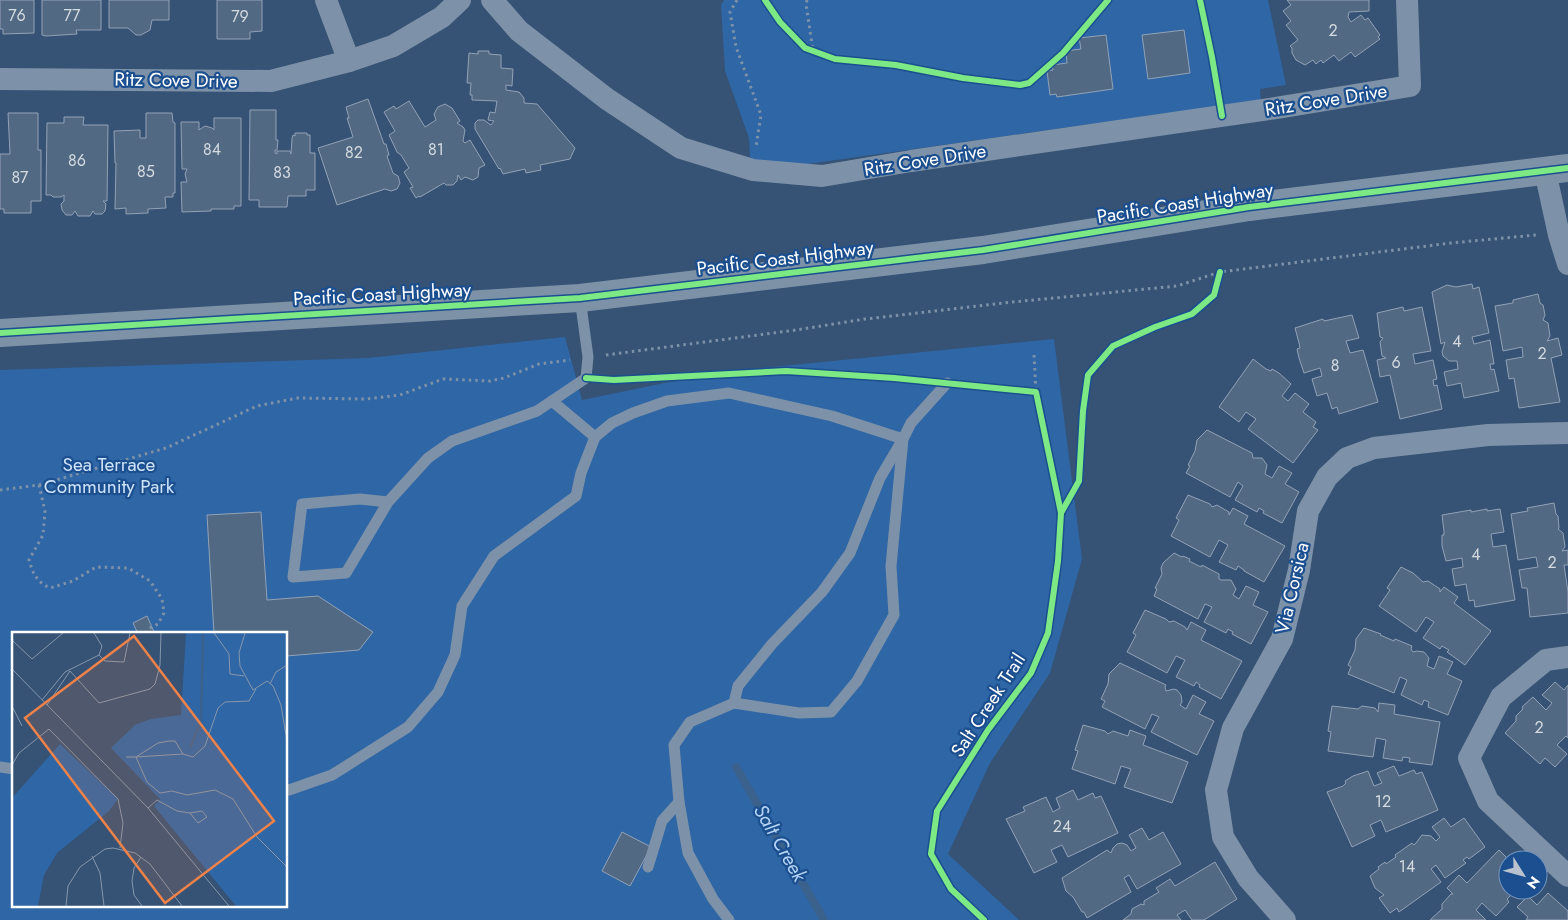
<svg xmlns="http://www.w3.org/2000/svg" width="1568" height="920" viewBox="0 0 1568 920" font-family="Jost,sans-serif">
<rect width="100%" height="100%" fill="#365274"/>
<g fill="#2f66a5" fill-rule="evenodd">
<path d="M724 0H1268L1286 85 1260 89 1261 100 751 172 749 138 725 71 721 5Z"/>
<path d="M565 337 582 400 713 373 1054 339 1082 559 1050 673 990 763 948 854 1019 920H0V370L368 358ZM14 634H286V906H14Z"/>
</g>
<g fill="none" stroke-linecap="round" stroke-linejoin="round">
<path stroke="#3b618d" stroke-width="8" d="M736 767 824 920"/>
</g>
<g fill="#526984" stroke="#92a2b6">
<path d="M0 0H34V33L3 34V29H0Z"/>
<path d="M42 0H101V30H76L77 34 46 36 42 35Z"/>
<path d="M109 0H169V20H152L150 30 141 35H136L128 28H109Z"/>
<path d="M217 0H262V31L250 32V39H217Z"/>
<path d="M1287 0H1369V11L1349 12 1348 17 1351 22 1361 15 1365 20 1368 18 1380 35 1378 37 1380 39 1355 57 1351 52 1339 61 1334 55 1323 63 1321 60 1316 64 1313 60 1305 65 1296 60 1292 53V48L1290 46 1298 40 1286 25 1291 21 1283 11 1291 5Z"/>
<path d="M1184 30 1190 73 1148 79 1142 35Z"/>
<path d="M1106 35 1113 89 1057 97 1056 94 1050 95 1047 71 1053 70 1052 65 1067 63 1066 51 1081 49 1079 38Z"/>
<path d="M478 51H489V54L501 55V68L513 69 512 86 506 85V90L519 92 524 98V103L537 104 575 148 570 159 540 165 541 170 526 173 525 169 503 174 500 168 499 169 475 129V123L478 120H484L491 125 494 121 488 120 490 112 495 113 497 101 472 100V95H470L471 83H467L469 53 478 54Z"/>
<path d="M368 99 384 144H386L389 155 387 156 393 173 398 176 400 183 397 189 391 191 385 189 337 205 318 148 353 137 347 118H349L346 107Z"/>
<path d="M409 101 425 127 436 120 434 114 438 107 445 104 452 108 460 121 457 123 463 127 465 130 463 141 465 143 470 140 485 165 479 168 478 177 473 180 465 177 461 180 458 175 457 181 453 185H446L444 183 420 197 419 196 416 198 410 188 413 187 404 172 409 168 401 155 397 152 389 135 395 131 384 112 394 106 396 109Z"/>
<path d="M250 110H276V140H278L277 150H275V153L277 154V151H290L291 154 292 138 293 135 295 136V133H307V135H310V153H315V190H306V196H288L287 207H259V200H249Z"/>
<path d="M8 113H38V150H41V201H31V213H4V209H0V154H10Z"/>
<path d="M146 113H172L173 122 175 123V193H173V197H165L166 208 148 209V213L126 214V208L115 209 116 163H115L114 131 140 130V138H146Z"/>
<path d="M64 117H84L83 125H108L107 201H103L106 204 105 211 102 214H95L93 211 90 216H78L75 211 72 215H66L62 210 61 204 64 201V195L61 197H53L51 195H46L47 123H64Z"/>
<path d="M214 118H241V206H234V209H211V211L182 212 181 182H187L185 174 187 169H182L181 122H199V130L205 126 212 128 214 130Z"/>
<path d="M1472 284 1473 289 1479 287 1489 333 1472 337 1474 344 1490 340 1494 364H1490L1491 370 1494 369 1499 391 1464 398 1461 383 1447 386 1444 372 1458 369 1457 361H1449L1443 356 1442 352 1445 342 1441 344 1432 292 1447 285 1456 287Z"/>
<path d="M1538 294 1540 303 1543 305 1545 315 1543 320 1548 323 1550 336 1547 341 1558 338 1562 355 1551 358 1560 402 1519 408 1514 378 1509 379 1506 360 1523 357 1522 347 1503 351 1495 306 1513 303V300Z"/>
<path d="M1403 307 1404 311 1422 307 1431 351 1413 354 1415 364 1433 360 1437 379 1433 380 1434 386 1437 385 1442 409 1400 419 1390 375 1380 377 1377 360 1386 358 1382 356 1380 342 1383 338 1380 337 1377 313Z"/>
<path d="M1352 315 1359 338 1346 341 1350 353 1363 350 1378 402 1339 414 1337 407 1332 409 1327 393 1317 396 1312 379 1322 376 1320 368 1304 373 1299 358 1297 349 1300 348 1299 343 1295 328 1323 319 1324 321Z"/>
<path d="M1253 359 1266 369 1271 371 1272 369 1279 373 1291 384 1282 396 1288 401 1295 393 1309 404 1303 412 1316 422 1313 427 1318 430 1293 463 1248 429 1256 419 1246 412 1239 422 1219 407Z"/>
<path d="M1207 430 1252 453 1253 458H1262L1267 465 1265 474 1272 478 1279 466 1292 473 1285 484 1299 492 1282 523 1263 513 1264 511 1259 508 1257 512 1235 500 1243 486 1238 482 1230 497 1186 473 1190 466 1188 465 1195 451 1197 440Z"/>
<path d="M1188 495 1210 504 1212 507 1217 505 1229 512V515L1233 508 1248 516 1244 524 1285 546 1264 582 1244 571V570L1238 566 1236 570 1219 562 1228 545 1219 540 1210 557 1171 536 1179 520 1176 518Z"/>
<path d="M1554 503 1556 514 1558 516 1559 528 1558 529 1563 533 1565 547 1562 551 1568 550V565H1564L1568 592V613L1530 617 1527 588H1522L1519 570 1538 567 1536 557 1518 560 1511 514 1528 511 1527 508Z"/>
<path d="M1487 509V511L1500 509 1504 532 1491 534 1493 547 1506 545 1515 600 1475 607 1474 600 1469 601 1466 584 1455 586 1452 569 1463 567 1462 558 1446 561 1442 546V535H1444V531L1442 515 1471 510V512Z"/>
<path d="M261 512 267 600 318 596 373 632 359 650 286 656V634H214L207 515Z"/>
<path d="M1174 553 1182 557 1183 556 1190 559 1189 561 1201 567 1202 565 1219 574V579L1221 580H1231L1236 589 1233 595 1239 599 1246 586 1259 592 1253 605 1268 612 1251 644 1232 634 1233 632 1228 629 1226 633 1204 622 1212 607 1205 604 1198 619 1154 596 1157 589 1155 588 1162 574 1161 568 1163 563Z"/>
<path d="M1401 567 1413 573 1423 582 1428 581 1440 589V592L1444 587 1458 597 1454 603 1491 631 1465 665 1447 652 1449 650 1442 646 1440 649 1423 638 1434 622 1426 617 1416 632 1379 606 1390 590 1387 588Z"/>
<path d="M1145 610 1166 619 1169 622 1174 621 1185 627 1187 630 1191 622 1206 630 1201 640 1242 661 1221 699 1199 687 1200 685 1196 682 1194 686 1176 677 1185 660 1176 656 1167 673 1127 652 1136 635 1133 633Z"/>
<path d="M147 616 155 634H138L133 623Z"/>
<path d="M1364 628 1381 634 1380 635 1394 641 1395 639 1412 646 1411 649 1413 652 1417 651 1424 652 1429 658 1427 666 1434 669 1439 656 1453 662 1447 674 1462 681 1448 715 1428 707 1429 702 1424 700 1422 705 1401 695 1407 680 1400 677 1394 693 1348 674 1351 667 1348 665 1355 650 1356 639Z"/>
<path d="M1120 663 1166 685 1165 687 1166 691 1174 689 1177 690 1181 695 1182 702 1180 705 1186 709 1193 695 1206 702 1199 714 1214 721 1197 755 1151 732 1159 717 1152 714 1145 729 1102 707 1105 701 1101 699 1108 684 1109 674Z"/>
<path d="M1555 682 1564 690 1568 685V738L1566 736 1557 745 1567 754 1555 767 1545 758 1540 764 1505 733 1516 721V716L1523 709 1522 707 1533 697 1546 710 1552 703 1542 695Z"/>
<path d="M1379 703 1395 705 1394 714 1440 722 1432 765 1409 762 1410 758 1403 757 1402 761 1383 758 1386 740 1376 738 1373 757 1328 751 1331 732 1328 731 1332 706 1358 709 1362 706 1375 708 1378 712Z"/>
<path d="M1083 725 1105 731 1108 734 1113 731 1128 736 1130 730 1146 736 1143 745 1188 762 1172 803 1124 787 1131 769 1121 766 1115 784 1072 769 1078 751 1075 750Z"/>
<path d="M1394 766 1399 776 1414 770 1416 774 1422 772 1438 810 1386 832 1381 820 1370 825 1375 836 1352 847 1327 792 1343 786 1346 783 1345 781 1353 776 1368 771 1374 786 1382 783 1377 773Z"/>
<path d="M1073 790 1078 800 1093 793 1095 798 1101 796 1118 833 1068 857 1062 845 1051 850 1057 862 1034 873 1006 819 1025 811 1023 807 1046 797 1053 812 1060 808 1056 798Z"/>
<path d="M1444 818 1451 827 1464 818 1485 847 1469 859 1467 857 1463 860 1466 863 1445 878 1436 865 1431 869 1441 882 1399 912 1397 908 1390 913 1379 898 1384 895 1375 888 1370 876 1379 869 1378 867 1385 862 1386 864 1396 857 1395 855 1412 843 1414 845 1416 843 1422 835 1431 836 1436 841 1440 837 1432 827Z"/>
<path d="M1142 828 1149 840 1163 832 1181 864 1137 889 1129 875 1124 878 1131 892 1087 918 1084 912H1082L1073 897 1066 891 1062 878 1107 850 1111 853 1113 848 1117 844 1122 843 1127 845 1131 851 1136 848 1129 835Z"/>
<path d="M622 832 651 847 630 886 602 871Z"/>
<path d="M1499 850 1509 860H1508V890H1519L1514 896 1512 894 1507 899 1509 902 1496 916 1482 903 1476 910 1486 920H1430L1442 909V904L1451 894H1453L1447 888 1459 875 1467 883Z"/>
<path d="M1215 862 1237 899 1204 920H1192L1185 910 1177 915 1181 920H1123L1131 914 1132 909 1141 904 1144 905V901L1159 892 1156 888 1170 879 1175 886Z"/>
<path d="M1548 893 1568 911V920H1526L1528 917 1517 907 1528 896 1537 905Z"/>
</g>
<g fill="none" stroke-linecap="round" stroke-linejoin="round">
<g stroke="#7d92a8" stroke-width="3" stroke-dasharray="2.5 4" stroke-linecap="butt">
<path d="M737 0 730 12 736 47 761 115 756 147"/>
<path d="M807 0 806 4 813 51"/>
<path d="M606 355 796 330 865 319 1013 302 1177 286 1220 272 1451 243 1536 235"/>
<path d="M1034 355 1036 392"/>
<path d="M39 485 45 511 43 535 29 560C33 574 37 582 50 588L73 581 96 567 128 568 150 581 162 599 164 613 158 624 146 630"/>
<path d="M0 490 39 485 166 448 257 406 298 398 365 399 400 395 443 379 490 381 504 378 539 364 570 360"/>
</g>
<g stroke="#7d92a8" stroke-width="11">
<path d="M552 401 595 437"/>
<path d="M388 502 346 573 293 577 302 504 360 499 388 502 428 458 452 441 537 411 586 378 588 357 580 298"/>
<path d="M0 767 14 769"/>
<path d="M286 789 289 790 332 775 408 727 438 692 455 655 462 606 494 556 576 496 581 473 595 437 612 423 633 413 667 401 729 393 832 416 903 439 880 478 850 553 822 592 772 644 738 686 734 703"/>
<path d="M648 867 662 821 679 802"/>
<path d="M729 920 713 899 688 853 679 802 674 745 690 722 734 703 799 713 831 712 857 681 894 615 891 566 903 439 911 423 947 383"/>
</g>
<g stroke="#7d92a8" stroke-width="22">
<path d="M326 0 349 61"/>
<path d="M492 0 519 31 607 99 681 148 753 170 822 176 911 161 1276 108 1410 86 1407 0"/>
<path d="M0 79 271 81 349 61 393 46 442 17 460 0"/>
<path d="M1545 171 1559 235 1568 264"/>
<path d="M1568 657 1546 660 1501 697 1469 758 1488 801 1568 876"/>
<path d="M1285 920 1248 878 1223 837 1216 790 1233 728 1282 639 1299 570 1308 511 1327 477 1347 458 1374 448 1488 435 1568 433"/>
</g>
<path stroke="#7e92a7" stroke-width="28" d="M0 333 580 298 983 250 1249 207 1568 168"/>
<defs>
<g id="cycleway">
<path d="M765 0 780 22 805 48 835 59 896 65 963 78 1020 85 1029 83 1063 53 1108 0"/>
<path d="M1200 0 1212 57 1222 116"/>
<path d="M0 333 580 298 983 250 1249 207 1568 168"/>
<path d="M586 378 614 380 786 371 894 378 1036 392 1061 513 1058 561 1048 633 1031 673 988 730 937 811 931 854 951 889 984 920"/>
<path d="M1061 513 1079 481 1083 411 1088 375 1113 346 1155 327 1192 314 1214 295 1220 272"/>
</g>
</defs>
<use href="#cycleway" stroke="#1b4f8f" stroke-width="9"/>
<use href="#cycleway" stroke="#7ce984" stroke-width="6"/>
</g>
<g text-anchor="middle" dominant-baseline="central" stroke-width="4.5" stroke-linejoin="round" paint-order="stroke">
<g font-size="16" fill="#d4dae0">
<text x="17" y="15">76</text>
<text x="72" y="15">77</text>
<text x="240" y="16">79</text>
<text x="1333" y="30">2</text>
<text x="212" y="149">84</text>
<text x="436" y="149">81</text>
<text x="354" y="152">82</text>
<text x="77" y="160">86</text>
<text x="146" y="171">85</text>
<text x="282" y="172">83</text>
<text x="20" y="177">87</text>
<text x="1457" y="341">4</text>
<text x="1542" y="353">2</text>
<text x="1396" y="362">6</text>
<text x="1335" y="365">8</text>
<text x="1476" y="554">4</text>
<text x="1552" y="562">2</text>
<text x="1539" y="727">2</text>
<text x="1383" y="801">12</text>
<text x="1062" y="826">24</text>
<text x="1407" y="866">14</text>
</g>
<g font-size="19" fill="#fff" stroke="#1b4f8f">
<text transform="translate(176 80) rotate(1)">Ritz Cove Drive</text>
<text transform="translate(1326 100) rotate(-9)">Ritz Cove Drive</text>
<text transform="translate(925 160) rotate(-9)">Ritz Cove Drive</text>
<text transform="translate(1185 203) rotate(-9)">Pacific Coast Highway</text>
<text transform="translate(785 258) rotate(-7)">Pacific Coast Highway</text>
<text transform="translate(382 294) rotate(-3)">Pacific Coast Highway</text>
<text transform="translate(1292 588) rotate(-77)">Via Corsica</text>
<text transform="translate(988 705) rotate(-57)">Salt Creek Trail</text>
</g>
<g font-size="19" fill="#cfe3fa" stroke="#1b4f8f">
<text x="109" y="464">Sea Terrace<tspan x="109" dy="22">Community Park</tspan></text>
</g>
<g font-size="20" font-style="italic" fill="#b5d3f5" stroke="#1b4f8f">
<text transform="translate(780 843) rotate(60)">Salt Creek</text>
</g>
</g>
<g transform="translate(12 632)">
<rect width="275" height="275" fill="#365274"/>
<path d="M174 1H275V274H224L142 174 148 167 99 116 123 93 139 87 169 83ZM48 112 106 167 97 179 45 221 32 243 26 274H0V166Z" fill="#2f66a5"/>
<path fill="none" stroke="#3b618d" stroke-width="2.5" d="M178 116 189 89 191 1"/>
<path fill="none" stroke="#8697ac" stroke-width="1" d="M202 1 217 22 218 42 232 44M233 1 227 21 228 34 241 58 255 49 261 54 269 73 275 109M0 8 20 27 51 1M87 23 93 29 112 30 118 1M0 37 136 176 217 274M58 39 87 71 138 57 143 52 148 33 149 1M258 52 264 40 275 33M30 68 53 40 87 23 90 14 82 1M35 73 58 39M0 74 10 94M171 122 124 125 135 150 148 161 160 159 175 163 203 158 221 167 245 205 275 235M114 125H124L146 111 157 109H163L171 122 181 125 193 114 206 76 213 70 237 69 244 57M0 133 7 121 37 97 106 167 111 191 108 216M136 176 145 168 165 179 178 181 186 191 195 185 190 179 178 181M80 224 88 241 92 274M129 225 122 236 120 249 122 263 130 274M54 274 56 254 68 235 93 217 101 216 123 221 138 232 170 274"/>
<path fill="#ee8249" fill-opacity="0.15" stroke="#ee8249" stroke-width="2.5" d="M122 4 262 189 153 271 13 86Z"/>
<rect width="275" height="275" fill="none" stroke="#fff" stroke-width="2.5"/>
</g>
<g transform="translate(1523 875) rotate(127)"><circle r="24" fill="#1b4f8f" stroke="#7695bc"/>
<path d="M0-4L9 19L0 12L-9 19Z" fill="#b9c2ce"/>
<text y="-8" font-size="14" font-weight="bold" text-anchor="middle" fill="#ffffff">N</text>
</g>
</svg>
